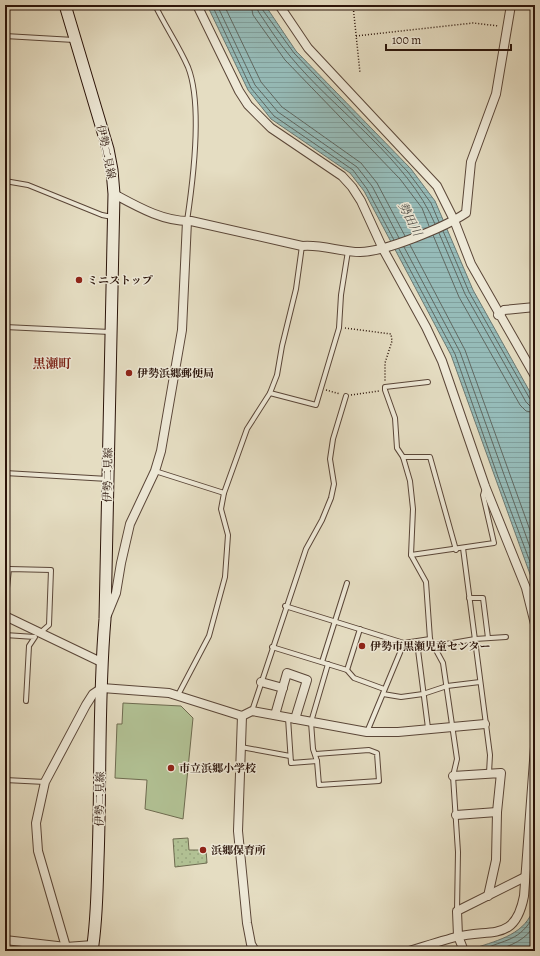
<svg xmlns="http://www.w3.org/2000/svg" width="540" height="956" viewBox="0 0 540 956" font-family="Alegreya,'Noto Serif JP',serif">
<defs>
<pattern id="park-dots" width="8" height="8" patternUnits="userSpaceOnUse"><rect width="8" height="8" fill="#b2c295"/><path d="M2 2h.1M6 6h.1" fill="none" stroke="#99a67f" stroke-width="1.8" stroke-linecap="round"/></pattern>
<pattern id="water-rules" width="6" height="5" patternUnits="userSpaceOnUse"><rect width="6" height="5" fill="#96bbb8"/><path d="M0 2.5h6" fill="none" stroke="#81a09d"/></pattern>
</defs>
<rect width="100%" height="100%" fill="#e5ddc2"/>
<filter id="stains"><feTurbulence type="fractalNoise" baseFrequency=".005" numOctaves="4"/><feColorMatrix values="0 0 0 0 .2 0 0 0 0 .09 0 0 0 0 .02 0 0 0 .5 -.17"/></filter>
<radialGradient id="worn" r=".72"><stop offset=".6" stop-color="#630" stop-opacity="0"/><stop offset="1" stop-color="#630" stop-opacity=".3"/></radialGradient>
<path fill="#b2c295" stroke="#6e6b50" d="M123 703 181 706 193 718 183 819 145 809 147 780 115 778 117 724H122Z"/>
<path fill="url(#park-dots)" stroke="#6e6b50" d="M188 838 189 850H206L207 863 175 867 173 839Z"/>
<g fill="url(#water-rules)" stroke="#6b7872">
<path d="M207 5H265L296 51 411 169 435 201 473 290 535 401V588L451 355 364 191 350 173 271 119 248 90Z"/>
<path d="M535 888V951H476L475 948C499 940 526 934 534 907 536 902 535 894 535 888Z"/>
</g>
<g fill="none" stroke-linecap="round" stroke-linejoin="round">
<g stroke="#606861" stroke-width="1">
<path d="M212 5 251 88 274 116 353 170 367 189 394 240"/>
<path d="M217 5 255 85 278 112 357 167 372 186 399 238"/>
<path d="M224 5 261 82 282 107 361 163 377 183 405 236"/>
<path d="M251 5 253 15 285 60 400 179 422 208 429 226"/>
<path d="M257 5 258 11C268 26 278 42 290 56 334 110 408 159 435 224"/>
<path d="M262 5V9L294 53 408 172 431 203 439 222"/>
<path d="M443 231 469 292 530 399 535 402"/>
<path d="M439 233 465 294 526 402 530 406 535 407"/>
<path d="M433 235 459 297 520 405 526 411 535 413"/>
<path d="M410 245 465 350 535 544"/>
<path d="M404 247 460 352 535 561"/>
<path d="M399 249 455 354 498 477 535 575"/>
<path d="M480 951C506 938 519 943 535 914"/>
<path d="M494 951C510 946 527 940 535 924"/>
</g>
<defs>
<g id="service">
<path d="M155 5C165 26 179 46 188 67 203 105 193 181 187 221"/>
<path d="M5 36 74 40"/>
<path d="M5 181 28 185 102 215 112 217"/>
<path d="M5 327 110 332"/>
<path d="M428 382 385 387V390L395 418 397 448 403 457 410 481 413 509 411 555 426 582 430 639 443 663 457 759 453 776 458 852 457 910"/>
<path d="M270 393 316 405 339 328 341 295 348 251"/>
<path d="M403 457H430L456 550"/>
<path d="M155 471 224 493"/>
<path d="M5 473 108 479"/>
<path d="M463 548 490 755 489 773"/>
<path d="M411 555 494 543 483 495 485 488"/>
<path d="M469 598H483L488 638"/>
<path d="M285 606 404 643 430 639"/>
<path d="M5 607 9 569 51 570 49 625 41 632"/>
<path d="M5 635 35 637 29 646 26 701"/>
<path d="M417 642 428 728"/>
<path d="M435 646 475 639 506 637"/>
<path d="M272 647 347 670 354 678 384 689"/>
<path d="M322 662 347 583"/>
<path d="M347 670 360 629"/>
<path d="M383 694 401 697 423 694 447 686 480 682"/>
<path d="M178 695 209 636 225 577 228 535 221 509 224 493 247 429 270 393 277 375 282 346 296 289 302 246"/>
<path d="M252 711 306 549 322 520 331 498 334 484 330 459 333 439 346 396"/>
<path d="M288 718 291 763 317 761 313 749 311 722 328 664"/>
<path d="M367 732 404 643"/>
<path d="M241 747 290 756"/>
<path d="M316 754 369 750 377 753 379 781 319 785 317 761"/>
<path d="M5 780 45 782"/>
</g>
<g id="minor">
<path d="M197 5 239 91 248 105 271 128 342 176 352 187 361 201 383 249 426 327 442 361 485 486 526 588 535 624"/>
<path d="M279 5 308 48 437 186 454 220 471 264 535 376"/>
<path d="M114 194C138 207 164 222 191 221L302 246C322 244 340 252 360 252 385 252 445 227 466 213L471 162 496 94 511 5"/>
<path d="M498 315 504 310 535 307"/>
<path d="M107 615 116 593 121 563 130 524 155 471 161 451 182 330 187 221"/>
<path d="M5 616 101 662"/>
<path d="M261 682 283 688"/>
<path d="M275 715 287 673 307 680 295 719"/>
<path d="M242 716 238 831 247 923 251 944 255 951"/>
<path d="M453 776 501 773 497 812 496 860 488 896"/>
<path d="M456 815 497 812"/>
<path d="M5 940 66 947 93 945"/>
<path d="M66 947 38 851 36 823 45 782 86 705 93 694 102 688 169 693 242 716 252 711 367 732H398L485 724"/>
<path d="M409 951C425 946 441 941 456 937 491 928 515 943 524 896L535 747"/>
<path d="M464 951 458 936 457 911 525 877"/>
</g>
<path id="secondary" d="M65 5 108 149 112 170 114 194 105 619C98 699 101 780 98 860 97 890 97 921 92 951"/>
</defs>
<use href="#service" stroke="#5a4638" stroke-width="6"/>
<use href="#minor" stroke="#5a4638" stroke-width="10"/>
<use href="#secondary" stroke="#2b140a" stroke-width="13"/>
<g stroke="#2b140a" stroke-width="1.5" stroke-dasharray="1 2" stroke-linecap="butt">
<path d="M353 5 360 73"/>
<path d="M356 36 473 23 499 26"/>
<path d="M345 328 391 334 392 341 385 363V381"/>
<path d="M326 390 340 394"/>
<path d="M351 395 379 391"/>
</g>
<use href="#service" stroke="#eee9d7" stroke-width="4"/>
<use href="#minor" stroke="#eee9d7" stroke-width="8"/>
<use href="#secondary" stroke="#eee9d7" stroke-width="11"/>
</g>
<g fill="#8f2418" stroke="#eee9d7" stroke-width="1.5">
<circle cx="79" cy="280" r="4"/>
<circle cx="129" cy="373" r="4"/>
<circle cx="362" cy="646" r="4"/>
<circle cx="171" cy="768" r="4"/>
<circle cx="203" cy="850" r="4"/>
</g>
<g text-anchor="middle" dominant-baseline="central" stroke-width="3" stroke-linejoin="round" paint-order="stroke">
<g font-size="11" fill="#2b140a" stroke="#eee9d7">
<text transform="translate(106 152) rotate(78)">伊勢二見線</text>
<text transform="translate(108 475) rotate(-89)">伊勢二見線</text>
<text transform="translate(100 799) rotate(-89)">伊勢二見線</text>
</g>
<g font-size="11" font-weight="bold" fill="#2b140a" stroke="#eee9d7" text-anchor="start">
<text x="87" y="280">ミニストップ</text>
<text x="137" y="373">伊勢浜郷郵便局</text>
<text x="370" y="646">伊勢市黒瀬児童センター</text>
<text x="179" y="768">市立浜郷小学校</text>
<text x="211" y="850">浜郷保育所</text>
</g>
<g font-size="12" font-style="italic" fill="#504e47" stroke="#eee9d7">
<text transform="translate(410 219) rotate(63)">勢田川</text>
</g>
<g font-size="13" font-weight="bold" fill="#7a1f14" stroke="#eee9d7">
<text x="52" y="363">黒瀬町</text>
</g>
</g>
<rect width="540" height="956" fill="none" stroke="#e5ddc2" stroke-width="20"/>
<rect x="6" y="6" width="528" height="944" fill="none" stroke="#2b140a" stroke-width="2"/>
<rect x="10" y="10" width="520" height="936" fill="none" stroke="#2b140a"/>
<path d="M386 44v6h125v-6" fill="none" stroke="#2b140a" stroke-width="2"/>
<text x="392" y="44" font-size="12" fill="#2b140a" stroke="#eee9d7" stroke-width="3" paint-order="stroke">100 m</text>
<rect width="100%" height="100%" filter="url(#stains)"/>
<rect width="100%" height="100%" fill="url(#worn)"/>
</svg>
